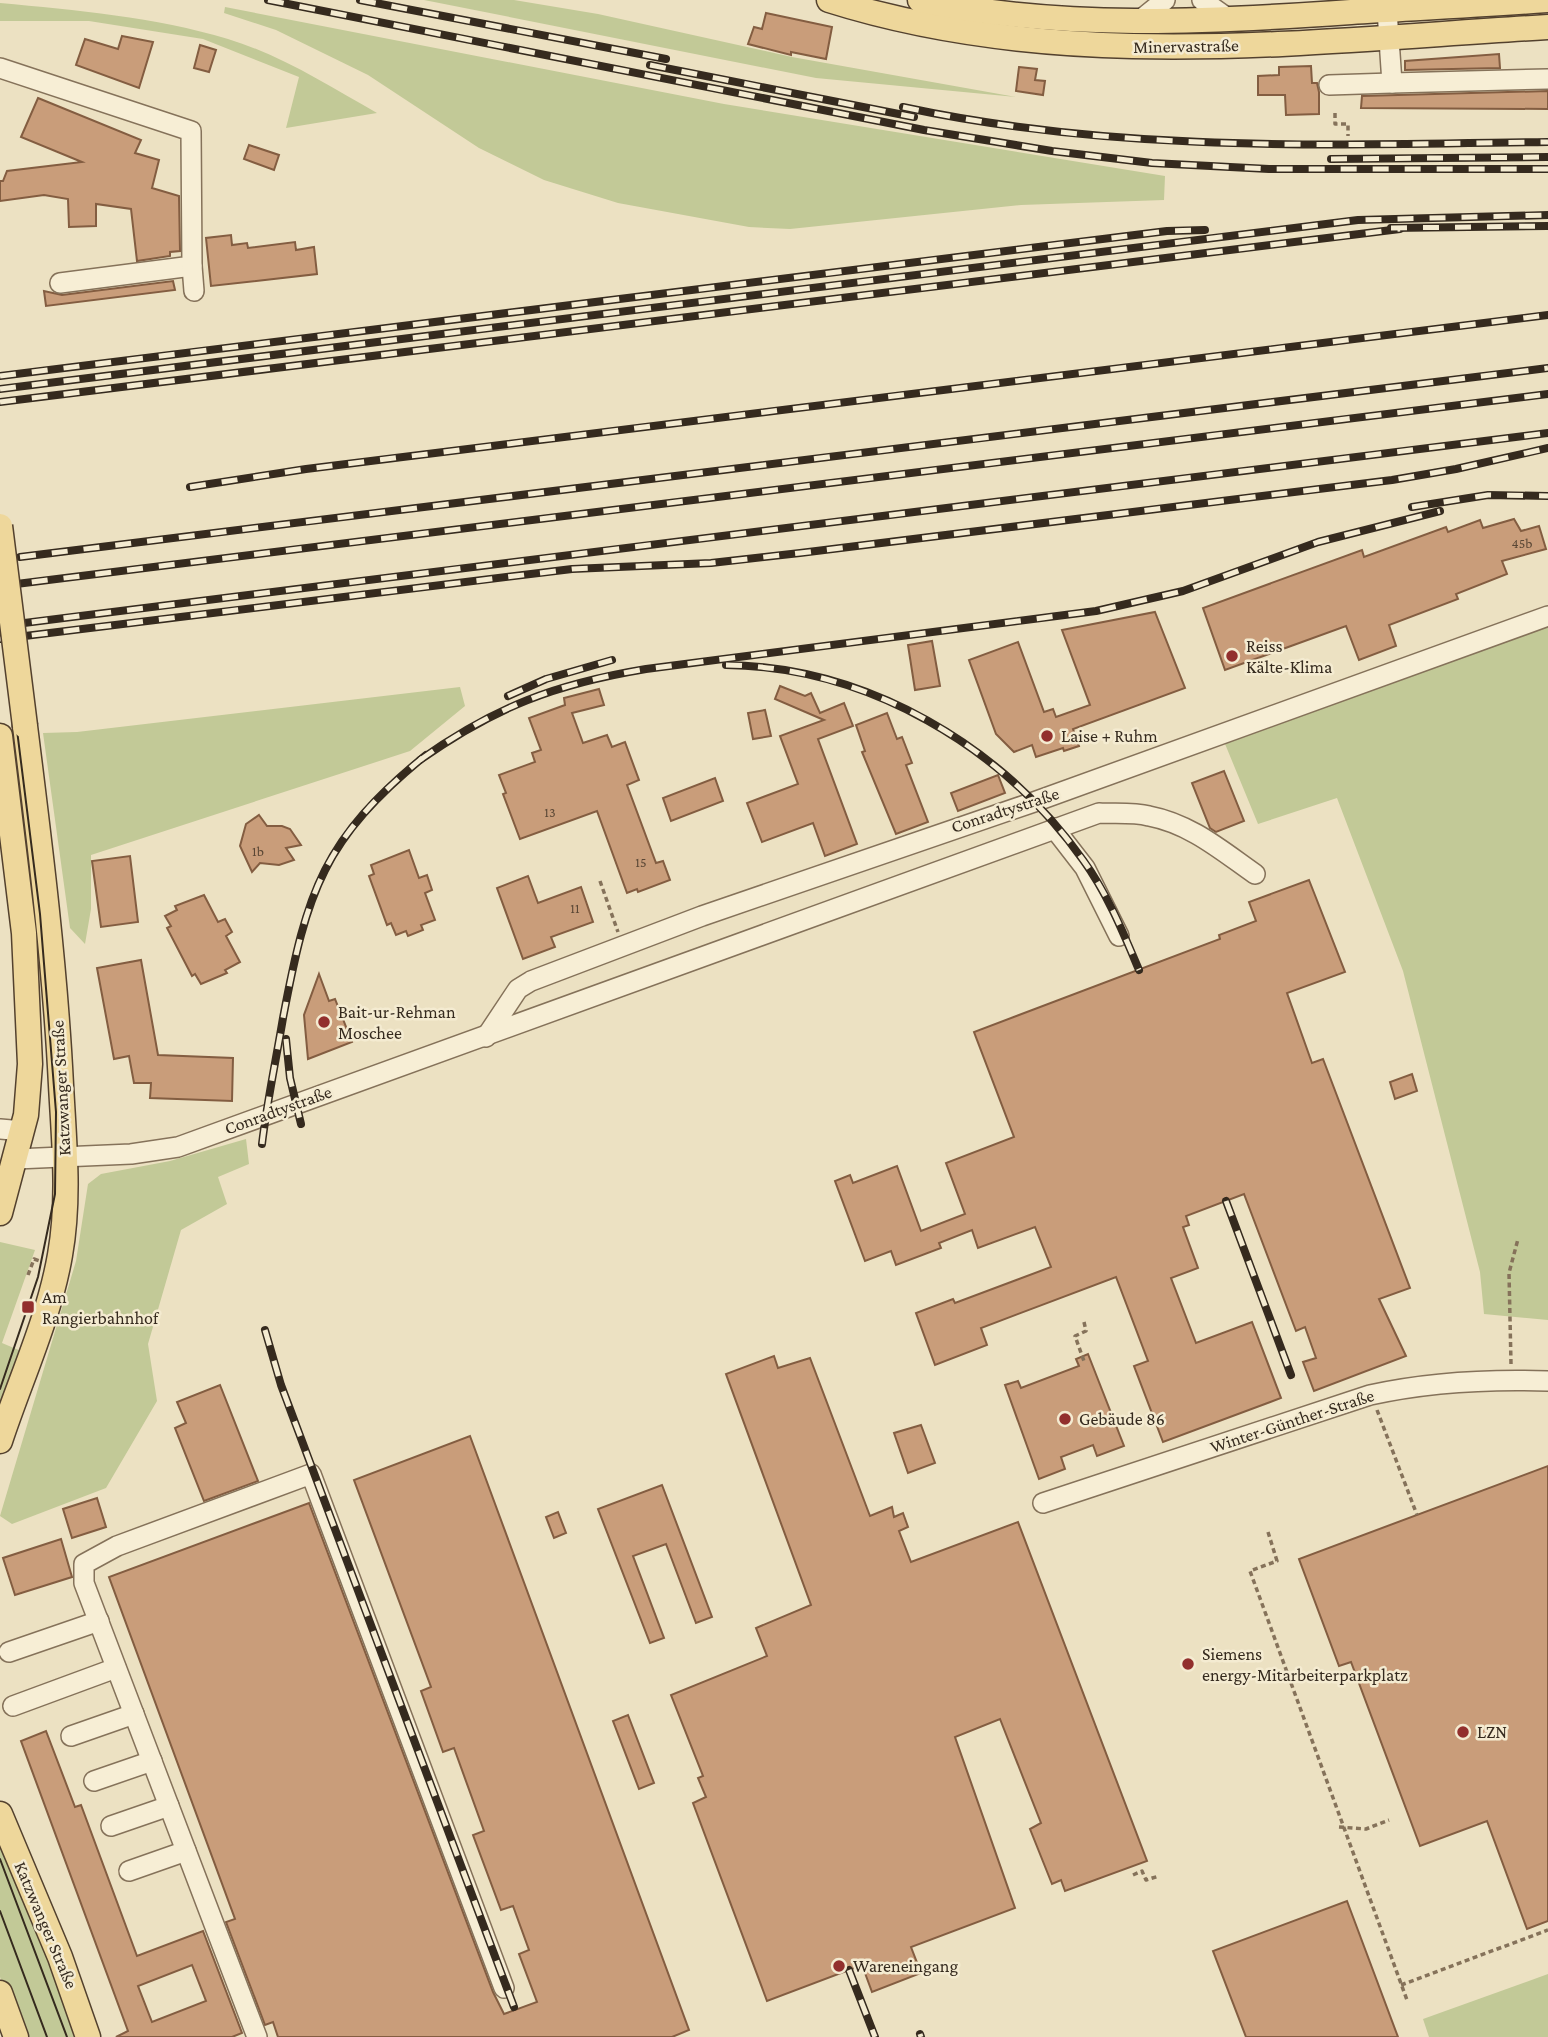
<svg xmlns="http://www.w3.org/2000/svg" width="1548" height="2037" viewBox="0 0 1548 2037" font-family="'Crimson Pro',serif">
<rect width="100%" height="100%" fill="#ece1c2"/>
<g fill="#c2c997">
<path d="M424 0H514L598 14 792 57 1016 97 816 78Z"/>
<path d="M0 3C76 10 155 17 228 39 281 55 329 86 377 113L286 128 299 77 203 39 89 21H0Z"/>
<path d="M225 7 724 104 1165 176 1164 200 1021 205 790 229 749 227 618 203 544 180 479 148 368 75 276 30 224 13Z"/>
<path d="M1548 620V1320L1484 1314 1480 1272 1403 971 1337 798 1258 824 1223 739Z"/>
<path d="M460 687 465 706 410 751 91 855V909L85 944 70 928 43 733 77 732Z"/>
<path d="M246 1139 249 1164 218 1177 227 1204 181 1230 148 1344 157 1401 106 1488 12 1524 0 1516 76 1261 88 1184 101 1174 170 1161Z"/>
<path d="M0 1242 35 1250 2 1343 21 1351 0 1417Z"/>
<path d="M0 1826 78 2037H23L0 1977Z"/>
<path d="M1548 1974V2037H1429L1423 2019Z"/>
</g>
<g fill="#c99d7a" stroke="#835d41" stroke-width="2" fill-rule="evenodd">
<path d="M766 13 832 27 826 59 791 52V55L748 44 754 27 762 29Z"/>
<path d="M122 36 153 42 139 88 76 65 85 39 118 49Z"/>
<path d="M200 45 216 50 209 72 194 68Z"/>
<path d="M1499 54 1500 68 1405 70V61Z"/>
<path d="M1311 66 1312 83H1317L1319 92V114L1286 115 1285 95H1258V76L1279 75V67Z"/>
<path d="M1019 67 1037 69 1035 80 1045 81 1043 95 1016 91Z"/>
<path d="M1548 91V109L1361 108 1362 96Z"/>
<path d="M38 98 141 140 135 153 159 160 152 188 179 196 180 251 170 252V256L137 261 131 209 96 204V226L69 227 68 199 44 195 0 201V181H3L7 171 82 162 21 137Z"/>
<path d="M249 145 279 155 274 170 244 159Z"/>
<path d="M231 235 232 245 247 243 248 248 295 242 296 250 314 247 317 274 211 286 206 238Z"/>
<path d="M173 281 175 290 46 306 44 291 62 295Z"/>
<path d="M1514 519 1521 531 1539 526 1546 549 1502 561 1507 574 1456 594 1458 599 1389 625 1396 646 1359 660 1346 626 1225 670 1203 608 1362 550 1364 557 1446 527 1448 532 1480 520 1483 528Z"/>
<path d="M1155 612 1185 688 1073 729 1079 746 1064 751 1063 748 1036 757 1032 745 1014 752 996 734 969 660 1018 642 1044 712 1053 709 1056 717 1090 705 1062 630Z"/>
<path d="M932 641 940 686 915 690 908 645Z"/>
<path d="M780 686 805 696 811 693 820 713 844 703 853 726 818 739 857 844 825 856 813 823 762 842 747 803 798 784 780 736 824 720 775 699Z"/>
<path d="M599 689 604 705 572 713 583 743 607 735 612 747 625 742 639 780 627 785 656 863 663 861 670 880 638 892 637 889 627 893 597 811 520 839 503 794 506 793 499 775 535 762 532 753 541 750 529 718 565 705 564 698Z"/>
<path d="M765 710 771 736 753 739 748 713Z"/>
<path d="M887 713 897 739 902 737 912 763 906 765 928 822 896 834 862 752 865 751 856 725Z"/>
<path d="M1224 771 1244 821 1216 832 1210 828 1192 783Z"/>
<path d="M998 775 1005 793 958 811 951 793Z"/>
<path d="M715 778 723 801 671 821 663 798Z"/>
<path d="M259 815 267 826H282L290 829 301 845 286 848 294 860 279 865 260 863 252 872 240 846 246 824Z"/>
<path d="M409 850 419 878 427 875 432 890 425 893 435 920 421 925 423 930 408 936 406 931 396 935 391 923 387 925 369 876 374 874 371 865Z"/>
<path d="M130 856 138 922 101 927 92 861Z"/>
<path d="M528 876 538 903 581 887 593 922 551 937 555 947 523 959 497 888Z"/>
<path d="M1309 880 1345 972 1287 993 1312 1063 1323 1059 1410 1288 1379 1299 1406 1356 1314 1391 1303 1362 1316 1358 1305 1327 1296 1331 1244 1194 1186 1216 1189 1225 1183 1227 1198 1268 1171 1278 1196 1343 1252 1322 1281 1398 1163 1442 1134 1366 1148 1361 1116 1277 981 1328 987 1345 935 1365 916 1313 953 1299 955 1303 1051 1267 1035 1227 978 1248 972 1230 939 1243 941 1248 896 1265 891 1251 865 1261 835 1181 850 1175 853 1183 897 1166 921 1231 965 1214 946 1163 1014 1137 974 1032 1220 939 1219 935 1256 921 1249 902Z"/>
<path d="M204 895 218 922 225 919 232 932 226 936 240 962 225 970 227 973 201 984 195 974 192 976 167 928 171 926 165 916 177 910 175 906Z"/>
<path d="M141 960 158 1055 233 1058 232 1101 150 1098 151 1083H134L129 1056 114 1059 97 968Z"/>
<path d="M319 974 329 1001 335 999 352 1042 308 1059 304 1015Z"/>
<path d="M1412 1074 1417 1091 1395 1099 1390 1082Z"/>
<path d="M1088 1354 1124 1446 1097 1456 1093 1445 1061 1457 1065 1469 1039 1479 1005 1385 1018 1381 1021 1388 1079 1366 1076 1359Z"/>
<path d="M774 1356 778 1368 810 1358 870 1516 892 1507 894 1517 903 1513 908 1527 899 1531 911 1562 1018 1522 1147 1861 1065 1891 1061 1880 1052 1884 1030 1829 1041 1823 1000 1719 955 1737 1015 1908 911 1947 921 1973 872 1992 862 1965 767 2001 693 1803 706 1797 698 1778 703 1776 671 1695 767 1656 756 1628 811 1605 726 1374Z"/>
<path d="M220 1385 258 1481 204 1501 175 1428 186 1423 177 1402Z"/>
<path d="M921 1425 935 1463 908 1473 894 1433Z"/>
<path d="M470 1436 689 2030 672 2037H278L273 2022 265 2025 226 1922 235 1919 109 1577 309 1503 493 1992 504 2014 537 2002 519 1954 529 1950 513 1906 501 1910 473 1835 484 1831 454 1748 443 1752 421 1691 431 1687 354 1480Z"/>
<path d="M1548 1466V1921L1527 1929 1487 1821 1420 1846 1351 1662 1339 1666 1299 1559Z"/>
<path d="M662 1485 712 1617 696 1623 666 1544 633 1556 664 1638 650 1643 598 1509Z"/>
<path d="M97 1498 106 1527 72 1538 63 1509Z"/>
<path d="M558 1512 566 1533 554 1538 546 1517Z"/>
<path d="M61 1539 72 1577 15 1595 3 1558Z"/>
<path d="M628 1715 654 1783 639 1789 613 1721Z"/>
<path d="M46 1731 75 1807 81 1805 137 1956 203 1931 242 2033 232 2037H116L128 2031 21 1741ZM192 1965 206 2001 152 2022 138 1986Z"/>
<path d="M1347 1901 1398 2037H1246L1213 1951Z"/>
</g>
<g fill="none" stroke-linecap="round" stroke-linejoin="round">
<defs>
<g id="minor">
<path d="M1202 0 1229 19"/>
<path d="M1387 10 1392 83 1548 79"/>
<path d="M1139 21 1165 0"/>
<path d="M0 68 191 131 192 266 60 283"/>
<path d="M1329 85 1392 83"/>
<path d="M192 266 194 291"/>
<path d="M1054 828 1085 868 1119 936"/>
<path d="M486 1037 518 989 531 981 702 916 1034 802 1548 616"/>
<path d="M0 1129 23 1131"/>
<path d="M16 1159 131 1154 178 1147 1099 813C1115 814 1133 812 1149 816 1191 824 1222 851 1255 874"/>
<path d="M1043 1503 1370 1395C1429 1382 1488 1379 1548 1381"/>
<path d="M9 1652 99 1621"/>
<path d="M13 1706 116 1668"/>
<path d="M71 1736 134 1714"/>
<path d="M94 1781 152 1761"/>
<path d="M111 1826 169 1806"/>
<path d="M129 1871 186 1851"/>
<path d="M257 2037 84 1583V1564L117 1546 311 1474 504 1988"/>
</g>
<g id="major">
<path d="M829 0C1063 74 1308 41 1548 27"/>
<path d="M920 0C1062 30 1207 22 1351 12 1417 8 1482 5 1548 0"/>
<path d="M0 736 24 933 30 1064 26 1115 0 1213"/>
<path d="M0 1441C20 1380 49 1319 60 1255 70 1199 64 1141 61 1085 55 965 40 846 25 726"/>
<path d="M0 1814 60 1957 88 2037"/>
<path d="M0 1993 16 2037"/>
</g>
</defs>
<use href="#minor" stroke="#85725a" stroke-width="22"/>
<use href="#major" stroke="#53412e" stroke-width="27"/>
<g stroke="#85725a" stroke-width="3.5" stroke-dasharray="5 3.5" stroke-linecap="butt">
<path d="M1335 113V124H1348V136"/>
<path d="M600 881 618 932"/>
<path d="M28 1275 34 1259 40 1261"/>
<path d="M1084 1322 1086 1331 1075 1336 1085 1364"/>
<path d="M1511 1364 1509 1273 1518 1239"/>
<path d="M1377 1410 1417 1515"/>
<path d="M1268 1532 1277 1561 1250 1571 1407 2000"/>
<path d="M1339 1827 1366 1829 1389 1820"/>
<path d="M1133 1875 1142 1871 1146 1880 1159 1876"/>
<path d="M1401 1985 1548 1930"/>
</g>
<use href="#minor" stroke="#f7eed5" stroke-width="19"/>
<use href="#major" stroke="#eed79b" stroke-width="24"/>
<g stroke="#352a1e" stroke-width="2">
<path d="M0 594 40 914 56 1112 55 1194 38 1277 0 1389"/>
<path d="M0 1859 67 2037"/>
<path d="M0 1911 47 2037"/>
</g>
<defs>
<g id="rail">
<path d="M268 0 924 130 1052 151 1152 163 1269 169H1548"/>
<path d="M360 0 666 59"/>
<path d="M650 65 914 117"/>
<path d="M903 107C1117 153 1331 145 1548 142"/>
<path d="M1331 159 1548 157"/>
<path d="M1391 228 1548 226"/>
<path d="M0 376 1167 231 1205 230"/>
<path d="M0 389 1358 220 1548 215"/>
<path d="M0 402 1400 229"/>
<path d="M190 487 306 469 1548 315"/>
<path d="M1412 507 1488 495 1548 496"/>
<path d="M20 557 1548 368"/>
<path d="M0 586 1548 394"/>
<path d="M0 626 1548 433"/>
<path d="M0 639 572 569 711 563 800 553 1392 480 1456 469 1548 448"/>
<path d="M726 665C868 667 1002 746 1083 860 1107 893 1123 932 1139 970"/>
<path d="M508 696 546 679 612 660"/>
<path d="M420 760C495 707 555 684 646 669L1096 611 1183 591 1318 542 1440 511"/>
<path d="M286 1039 290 1078 301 1124"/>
<path d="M262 1144C267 1102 276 1060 283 1018 307 891 323 839 426 755"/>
<path d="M1226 1201 1291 1375"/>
<path d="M265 1330 281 1385 514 2007"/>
<path d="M849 1970 875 2037"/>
<path d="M920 2034 921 2037"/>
</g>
</defs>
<use href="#rail" stroke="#352a1e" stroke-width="8"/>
<use href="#rail" stroke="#f4ebd1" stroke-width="5" stroke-dasharray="16" stroke-linecap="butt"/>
<defs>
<path id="major-bridge" d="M0 526 25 726"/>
</defs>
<use href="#major-bridge" stroke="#53412e" stroke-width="27" stroke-linecap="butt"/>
<use href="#major-bridge" stroke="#eed79b" stroke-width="24"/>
</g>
<g fill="#922f2d" stroke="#f4ebd1" stroke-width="2.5">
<circle cx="1232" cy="656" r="7"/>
<circle cx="1047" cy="736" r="7"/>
<circle cx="324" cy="1022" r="7"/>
<rect x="21" y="1300" width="14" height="14" rx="3.5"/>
<circle cx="1065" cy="1419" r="7"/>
<circle cx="1188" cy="1664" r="7"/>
<circle cx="1463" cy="1732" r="7"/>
<circle cx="839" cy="1966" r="7"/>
</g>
<g text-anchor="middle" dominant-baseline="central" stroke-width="5" stroke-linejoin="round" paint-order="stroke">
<g font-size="14" fill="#5a4735">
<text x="1522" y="543">45b</text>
<text x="550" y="812">13</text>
<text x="258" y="851">1b</text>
<text x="641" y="862">15</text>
<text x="575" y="908">11</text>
</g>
<g font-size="18" fill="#352a1e" stroke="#f4ebd1">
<text transform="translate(1186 46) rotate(-1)">Minervastraße</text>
<text transform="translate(1005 810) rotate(-18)">Conradtystraße</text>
<text transform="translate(61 1088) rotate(-93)">Katzwanger Straße</text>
<text transform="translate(278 1110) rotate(-20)">Conradtystraße</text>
<text transform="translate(1292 1421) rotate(-18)">Winter-Günther-Straße</text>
<text transform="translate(46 1925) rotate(67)">Katzwanger Straße</text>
</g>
<g font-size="18" fill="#352a1e" stroke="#f4ebd1" text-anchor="start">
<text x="1246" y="646">Reiss<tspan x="1246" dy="21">Kälte-Klima</tspan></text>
<text x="1061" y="736">Laise + Ruhm</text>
<text x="338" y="1012">Bait-ur-Rehman<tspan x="338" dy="21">Moschee</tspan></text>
<text x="42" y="1297">Am<tspan x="42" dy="21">Rangierbahnhof</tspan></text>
<text x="1079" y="1419">Gebäude 86</text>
<text x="1202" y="1654">Siemens<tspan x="1202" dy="21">energy-Mitarbeiterparkplatz</tspan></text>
<text x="1477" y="1732">LZN</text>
<text x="853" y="1966">Wareneingang</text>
</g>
</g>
</svg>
